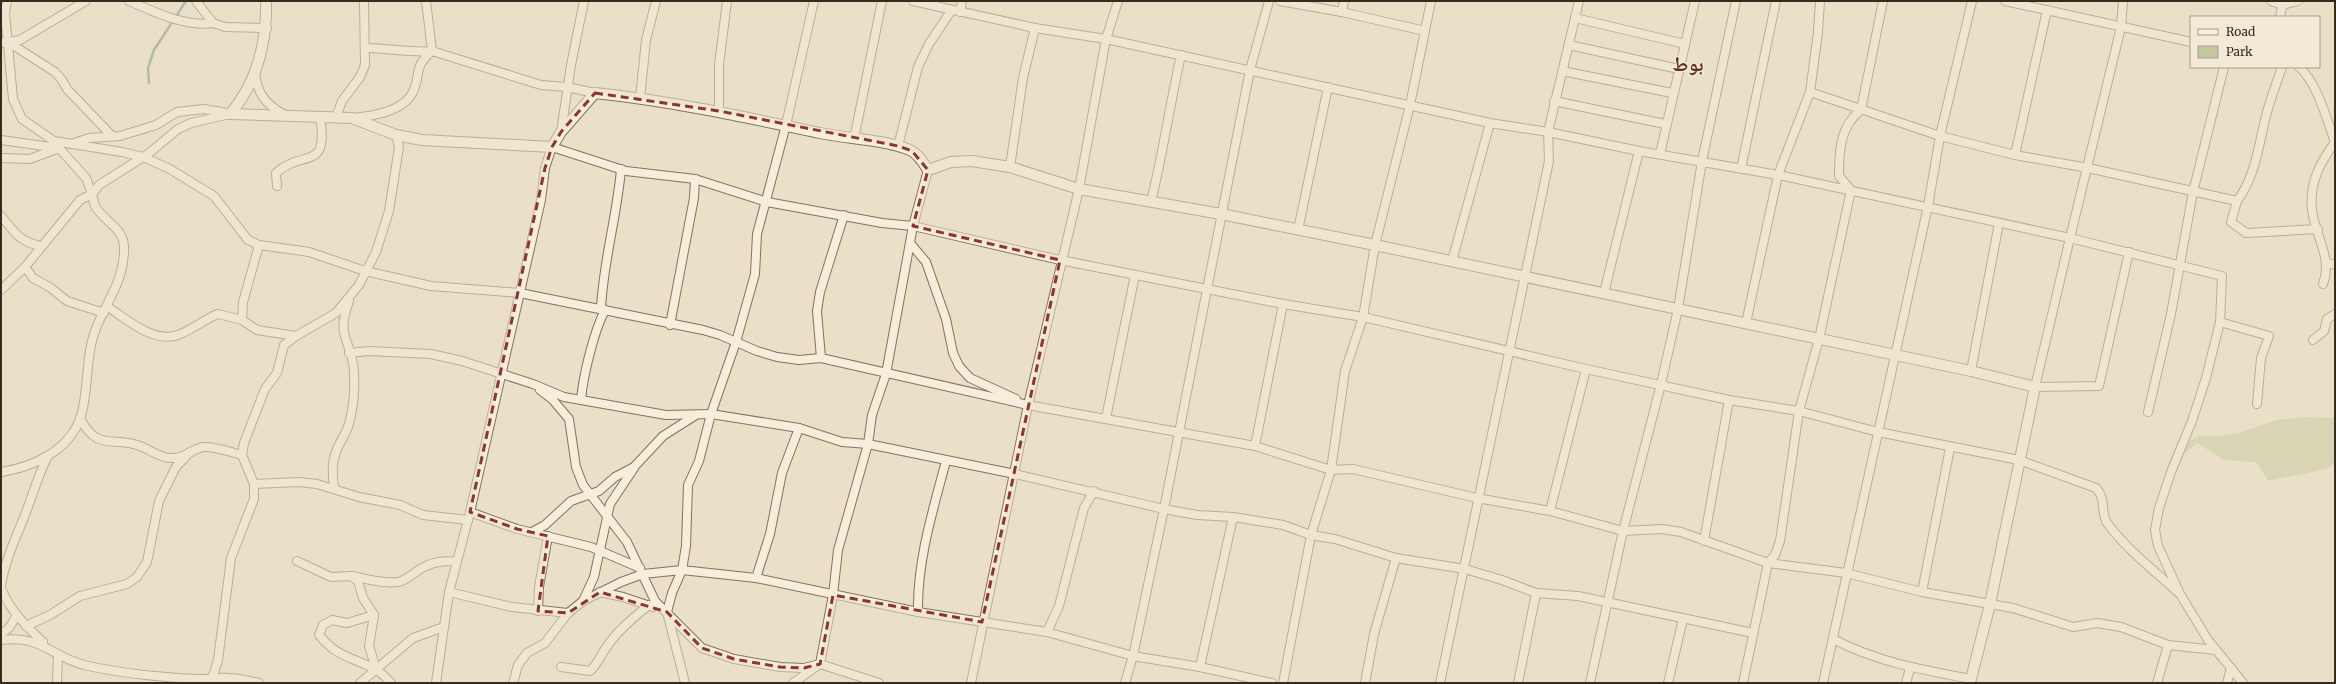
<svg xmlns="http://www.w3.org/2000/svg" width="2336" height="684" viewBox="0 0 2336 684" font-family="Merriweather,'Noto Naskh Arabic',serif">
<rect width="100%" height="100%" fill="#eae0c7"/>
<path fill="#c2c79c" d="M2304 417 2335 418V462L2327 469 2268 481 2256 462 2224 460 2197 443 2180 457 2191 440 2199 436H2220L2242 432 2277 420Z"/>
<g fill="none" stroke-linecap="round" stroke-linejoin="round">
<path stroke="#6f8c85" stroke-width="2.5" d="M149 83 148 68 154 50 186 1"/>
<defs>
<g id="minor">
<path d="M7 1 5 13 13 99 22 119 54 141 122 152 143 157 168 168 214 196 248 240 259 245 309 252 365 271 431 286 520 293 703 330 720 335 757 351 777 357 799 360 821 358 1028 405 1255 446 1331 470 1353 469 1477 498 1550 511 1623 531 1662 529 1681 532 1768 563 1846 573 1922 592 2013 608 2073 627 2097 623 2121 627 2168 645 2216 650"/>
<path d="M129 1C155 12 184 27 213 23"/>
<path d="M196 1 213 23 225 27 267 28"/>
<path d="M913 1 1035 28 1106 39 1490 123 1548 132 1579 1"/>
<path d="M1280 1 1342 12 1425 31"/>
<path d="M1820 1 1818 32 1810 92 1778 175 2070 238 2035 387 2099 386 2129 252"/>
<path d="M2005 1 2191 42"/>
<path d="M2123 1 2121 27 2070 238 2222 276 2220 322 2206 378 2192 421 2171 472 2159 508 2155 530 2158 546 2180 594 2208 640 2243 683"/>
<path d="M2271 1 2282 5 2298 1"/>
<path d="M960 12 962 1"/>
<path d="M1342 12 1344 1"/>
<path d="M2280 17 2283 1"/>
<path d="M1575 18 1685 44"/>
<path d="M8 42 55 72 62 80 67 89 112 136"/>
<path d="M1 43 20 40 86 1"/>
<path d="M1569 45 1679 69"/>
<path d="M366 48C388 48 410 53 432 51L541 85 567 87 595 93"/>
<path d="M2299 67C2317 82 2327 120 2335 142 2320 163 2309 183 2312 210 2315 236 2333 258 2323 284"/>
<path d="M1562 71 1672 93"/>
<path d="M255 72C257 94 266 105 285 115"/>
<path d="M1810 92 1940 136 2015 155 2088 168 2237 201C2255 177 2258 149 2265 120 2269 102 2276 85 2282 67"/>
<path d="M640 98 646 40 656 1"/>
<path d="M1554 101 1665 124"/>
<path d="M719 111V65L727 1"/>
<path d="M336 117 342 101 360 77 365 65 364 1"/>
<path d="M353 118C372 116 403 112 413 92 422 72 412 69 432 51L426 1"/>
<path d="M561 132 571 65 584 1"/>
<path d="M854 139 882 1"/>
<path d="M1 140 58 148"/>
<path d="M71 144 89 138 120 136 156 125 177 112 204 109 227 113"/>
<path d="M898 146 918 67 929 44 951 11"/>
<path d="M1660 154 1695 1"/>
<path d="M2015 155 2047 10"/>
<path d="M1 158 30 159 59 148 86 178 92 194 80 200 25 267 1 290"/>
<path d="M1010 167 1023 78 1035 28"/>
<path d="M1741 169 1776 1"/>
<path d="M277 186 276 173C304 148 329 173 320 116"/>
<path d="M2237 201 2231 222 2246 233 2318 229"/>
<path d="M1151 202C1163 153 1170 104 1181 55"/>
<path d="M1 216C15 232 19 242 41 246"/>
<path d="M1298 230 1328 87"/>
<path d="M910 243 926 262 946 319 953 353 959 366 970 378 1016 399"/>
<path d="M1452 261 1490 123"/>
<path d="M2327 263 2335 265"/>
<path d="M25 267 33 278 51 288 67 301 104 313"/>
<path d="M1604 293 1639 151"/>
<path d="M108 307C126 319 151 341 174 336 187 334 204 319 218 314L242 320 257 330 296 336"/>
<path d="M601 309C603 262 617 217 621 169"/>
<path d="M242 320 243 302 259 245"/>
<path d="M2220 322 2269 336 2261 358 2257 404"/>
<path d="M670 325 694 198 695 179"/>
<path d="M2313 340 2324 331 2327 319 2335 314"/>
<path d="M349 353 369 351 431 354 462 361 533 384 564 397 666 415 711 414 799 428 842 442 868 444 1015 474 1164 509 1197 515 1233 517 1283 525 1311 535 1335 539 1396 558 1465 569 1502 580 1536 593 1578 596 1753 633"/>
<path d="M821 358 817 311 820 292 844 215"/>
<path d="M1971 371 1999 223"/>
<path d="M540 390 552 399 569 419 576 467 583 485 627 542 655 601 702 648 734 659 780 667 804 668 820 664 879 683"/>
<path d="M581 400C583 376 594 331 605 310"/>
<path d="M2148 412 2171 314 2193 192 2224 67"/>
<path d="M80 418C97 452 113 436 140 446 151 450 161 459 174 458 184 458 193 449 203 447 215 446 230 452 242 455"/>
<path d="M1106 418 1135 275"/>
<path d="M1255 446 1283 304"/>
<path d="M1 472C33 467 68 451 80 419 90 390 84 356 97 326 108 299 125 279 124 247 124 228 103 221 95 206 94 202 93 198 92 194L99 185 148 154 178 129 191 123 230 114"/>
<path d="M254 484 299 482 317 484 359 497 400 505 423 515 468 520"/>
<path d="M334 489C333 477 331 464 336 452 339 443 346 434 349 424 353 409 355 388 354 372 352 339 335 339 349 301"/>
<path d="M1550 511 1586 369"/>
<path d="M470 512 517 529 591 547 640 568"/>
<path d="M532 532 545 525 571 501 599 491 615 477 634 467 663 436 696 415"/>
<path d="M1704 541 1729 400"/>
<path d="M297 561 331 577 351 576 358 581 363 598 374 615 369 646 376 669"/>
<path d="M352 576C367 579 382 584 398 582 408 580 415 571 424 567 435 561 446 561 457 561"/>
<path d="M756 578 770 534 782 473 799 428"/>
<path d="M1 585C5 561 14 542 23 520 32 498 37 477 48 456"/>
<path d="M1 588C10 611 26 626 43 642"/>
<path d="M449 592 512 607 568 613"/>
<path d="M600 592 623 597 653 607"/>
<path d="M1922 592 1950 448"/>
<path d="M583 601 594 577 610 504 634 468"/>
<path d="M538 611 539 587 548 536"/>
<path d="M918 612C917 561 933 510 946 461"/>
<path d="M374 615 347 623 332 620 323 625 319 635C338 658 350 656 375 669 381 672 386 678 391 683"/>
<path d="M26 626 50 615 80 596 127 584 137 577 147 562 159 501 176 467 190 452"/>
<path d="M1047 632 1059 606 1084 508 1094 491"/>
<path d="M1 634 9 628 17 615"/>
<path d="M1833 639C1877 662 1923 670 1971 679"/>
<path d="M1 640C42 635 50 656 84 665 118 673 166 678 201 679 210 679 220 677 229 678 239 678 249 681 259 683"/>
<path d="M561 667 590 671C598 664 600 656 606 648 617 631 633 618 649 605"/>
<path d="M1200 667 1233 517"/>
<path d="M212 679 218 660 231 558 254 499V484L242 455 244 443 265 389 277 373 284 345 296 336 336 313 359 285 376 252 389 211 399 147 396 135"/>
<path d="M57 683 58 654"/>
<path d="M360 683 413 638 444 627"/>
<path d="M436 683 449 592 470 512 541 200 545 168 552 147 626 171 695 179 767 202 882 223 913 226 1060 260 1283 304 1363 317 1586 369 1729 400 1799 411 1878 432 2019 460 2096 488C2107 500 2100 512 2107 523 2127 550 2155 571 2180 594"/>
<path d="M513 683 518 665 527 653 545 643 568 613 583 601 621 582 643 574 682 570 756 578 918 612 1047 632 1133 656 1200 667 1272 683"/>
<path d="M685 683 667 612 672 593 682 570 686 546 688 485 699 461 711 414 736 342 755 274 757 234 786 125 814 1"/>
<path d="M793 683 820 664 833 595 838 550 868 444 872 415 886 374 913 226 928 170"/>
<path d="M971 683 1028 405 1079 189 1106 39 1118 1"/>
<path d="M1125 683 1133 656 1164 509 1250 70 1269 1"/>
<path d="M1283 683 1311 535 1331 470 1345 371 1363 317 1375 245 1410 105 1431 1"/>
<path d="M1365 683 1374 634 1396 558"/>
<path d="M1440 683 1549 161 1548 132 1639 151 1778 175 1746 323"/>
<path d="M1518 683 1536 593"/>
<path d="M1590 683 1623 531 1661 384 1678 309 1702 161 1736 1"/>
<path d="M1668 683 1683 619"/>
<path d="M1743 683 1768 563 1775 555 1780 541 1799 411 1819 339 1851 190 1839 176C1839 151 1840 126 1861 110L1883 1"/>
<path d="M1823 683 1928 206 1940 136 1972 1"/>
<path d="M1906 683 1910 668"/>
<path d="M2157 683 2168 645"/>
<path d="M2227 683 2231 668"/>
</g>
<g id="tertiary">
<path d="M230 114 352 118 396 135 422 140 552 147 561 132 595 93C671 101 745 117 820 133 849 139 882 139 910 150 918 154 923 162 928 170L951 162 972 161 1010 167 1079 189 1221 214 1375 245 1971 371 2035 387 1990 604 1970 683"/>
<path d="M230 114C257 82 267 42 266 1"/>
</g>
</defs>
<use href="#minor" stroke="#84725e" stroke-width="10"/>
<use href="#tertiary" stroke="#84725e" stroke-width="12"/>
<use href="#minor" stroke="#f6edda" stroke-width="8"/>
<use href="#tertiary" stroke="#f6edda" stroke-width="10"/>
</g>
<path d="M0 0H2336V684H0ZM595 93 719 111 898 146 912 151 928 170 913 226 1060 260 982 622 833 595 820 664 804 668 780 667 734 659 702 648 667 612 600 592 568 613 538 611 548 536 517 529 470 512 545 168 552 147 561 132Z" fill="#eae0c7" fill-opacity=".55" fill-rule="evenodd"/>
<path fill="none" stroke="#8e3435" stroke-width="3" stroke-dasharray="8 5" stroke-linejoin="round" d="M595 93 719 111 898 146 912 151 928 170 913 226 1060 260 982 622 833 595 820 664 804 668 780 667 734 659 702 648 667 612 600 592 568 613 538 611 548 536 517 529 470 512 545 168 552 147 561 132Z"/>
<g text-anchor="middle" dominant-baseline="central" stroke-width="3" stroke-linejoin="round" paint-order="stroke">
<g font-size="20" font-weight="bold" fill="#5f3024" stroke="#f2ead6">
<text x="1688" y="63">بوط</text>
</g>
</g>
<rect width="2336" height="684" fill="none" stroke="#362b20" stroke-width="4"/>
<rect x="2190" y="16" width="130" height="52" fill="#f2ead6" stroke="#a79e8d"/>
<rect x="2198" y="29" width="20" height="6" fill="#f6edda" stroke="#a79e8d"/>
<text x="2226" y="36" font-size="12" fill="#362b20">Road</text>
<rect x="2198" y="46" width="20" height="12" fill="#c2c79c" stroke="#a79e8d"/>
<text x="2226" y="56" font-size="12" fill="#362b20">Park</text>
</svg>
